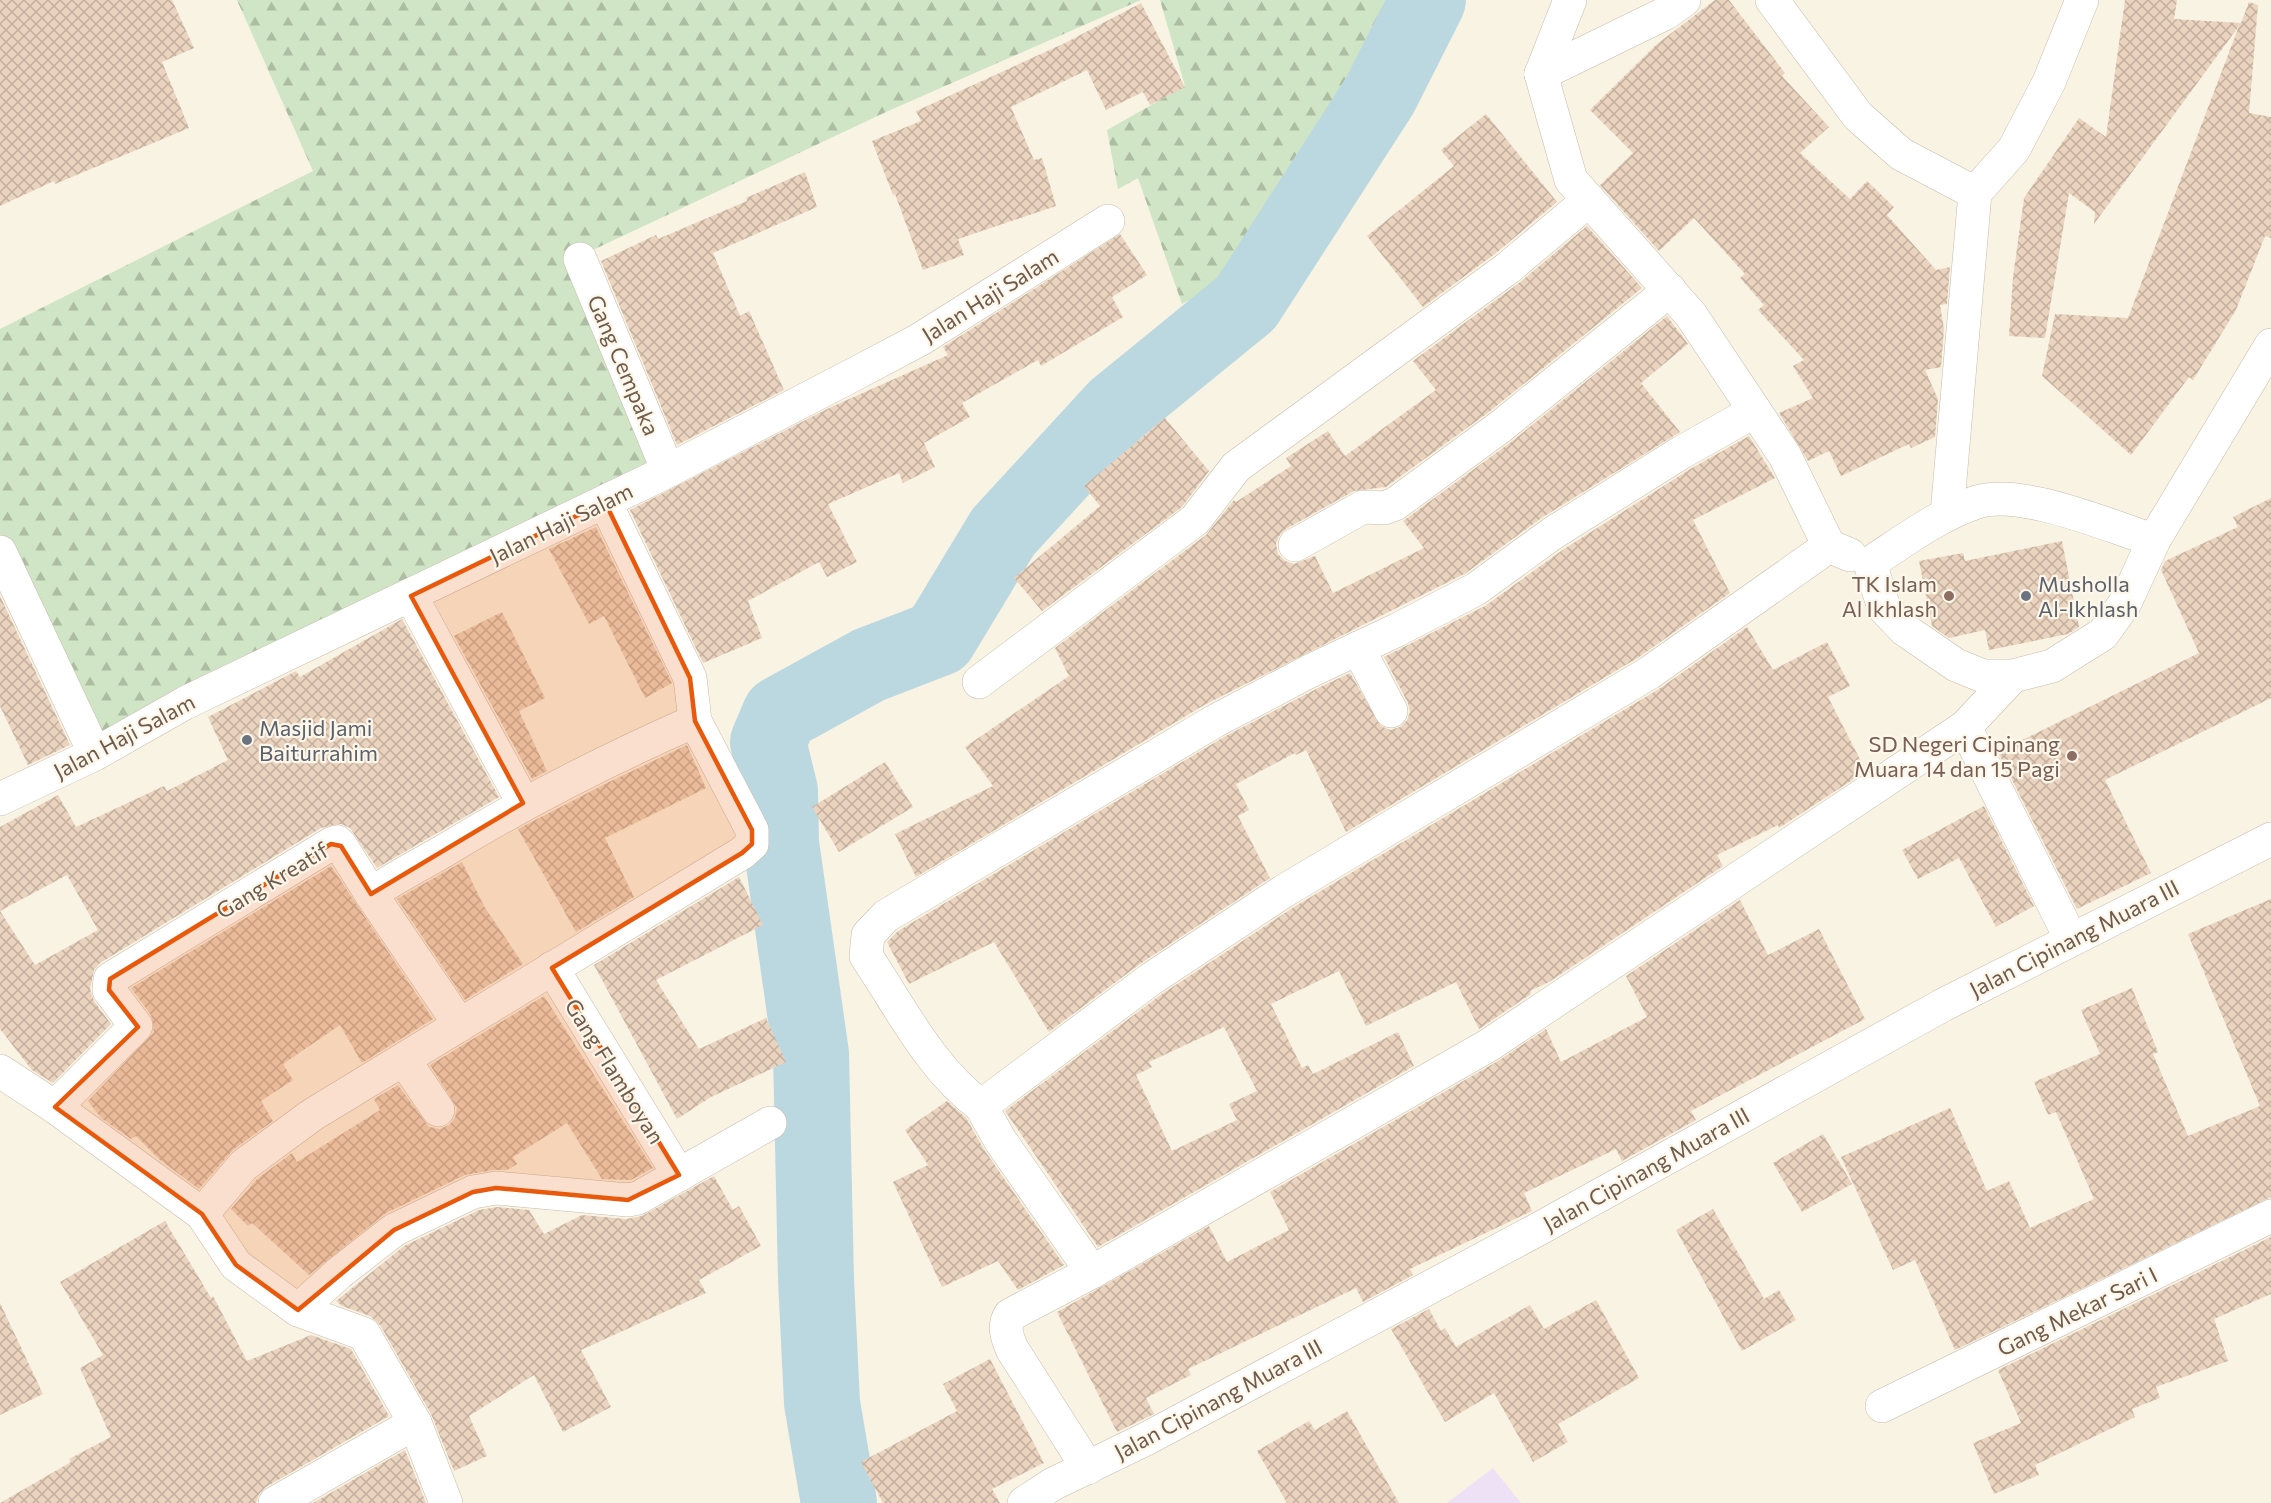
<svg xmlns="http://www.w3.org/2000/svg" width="2271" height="1503" viewBox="0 0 2271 1503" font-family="Commissioner,sans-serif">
<defs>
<pattern id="forest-firs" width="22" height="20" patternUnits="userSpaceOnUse" patternTransform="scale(1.5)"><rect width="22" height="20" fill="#cfe5c5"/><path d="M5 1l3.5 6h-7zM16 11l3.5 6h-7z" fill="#acbda2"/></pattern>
<pattern id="building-cross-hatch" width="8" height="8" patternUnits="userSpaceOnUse" patternTransform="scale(1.5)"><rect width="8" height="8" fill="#ebd4bf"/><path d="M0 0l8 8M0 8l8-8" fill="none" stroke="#c3af9d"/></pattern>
</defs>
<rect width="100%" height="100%" fill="#f9f3e4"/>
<path fill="#efe1f5" d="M1493 1468 1521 1503H1447Z"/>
<g fill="url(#forest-firs)">
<path d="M237 0H1141L886 112 578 257 664 469 99 742 0 538V329L313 171Z"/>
<path d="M1160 0H1398L1385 40 1245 271 1182 304 1138 178 1118 189 1107 130 1185 86Z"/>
</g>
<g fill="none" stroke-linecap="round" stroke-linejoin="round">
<path stroke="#bbd8e0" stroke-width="76" d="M839 1503 822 1403 816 1279 811 1054 781 843 780 791 768 742 780 714 869 665 939 638 1003 532 1116 409 1246 303 1380 95 1428 0"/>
</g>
<g fill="url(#building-cross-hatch)" fill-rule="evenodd">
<path d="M0 0H172L194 48 162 62 189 128 55 184 54 181 0 206Z"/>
<path d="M1715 0H1729L1785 73 1782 76 1829 127 1800 153 1850 199 1867 181 1894 207 1887 215 1936 270 1950 267 1947 304 1940 305 1944 329 1941 367 1925 370 1938 399 1935 437 1911 448 1909 444 1841 476 1829 451 1808 461 1779 413 1813 398 1793 366 1804 360 1758 310 1764 305 1740 278 1745 274 1694 218 1659 251 1600 185 1633 153 1590 110 1657 44Z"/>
<path d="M2125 0H2177L2174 19 2241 23 2249 2 2258 5 2249 113 2271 117V238L2265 236 2236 310 2193 380 2189 377 2131 455 2042 376 2055 314 2128 318 2239 26 2094 224 2095 212 2069 193 2045 338 2009 336 2013 277 2024 198 2079 118 2106 137Z"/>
<path d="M1141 3 1185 87 1150 105 1143 92 1106 110 1087 70 1011 107 1034 160 1042 158 1056 206 958 239 964 255 923 270 895 194 893 195 872 141 921 121 916 111 1065 43Z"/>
<path d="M1486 114 1557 202 1496 253 1423 307 1367 236 1454 166 1441 150Z"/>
<path d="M805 172 817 207 713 253 740 316 749 311 784 390 677 445 601 261 656 235 658 239 747 201 746 198Z"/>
<path d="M1587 226 1642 288 1489 412 1386 487 1354 491 1286 529 1279 536 1276 544 1278 554 1285 561 1294 564 1315 556 1333 593 1424 548 1403 521 1511 442 1667 316 1688 344 1641 383 1680 432 1543 517 1466 573 1206 704 916 877 895 834 993 786 965 747 1069 676 1055 648 1206 535 1234 500 1236 502 1291 466 1286 458 1328 431 1345 456 1436 390 1413 361 1519 283Z"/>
<path d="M1120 234 1147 275 1112 297 1123 317 1041 366 1038 360 962 403 970 417 924 443 935 467 903 483 899 473 828 504 857 562 827 577 819 562 748 601 762 638 703 663 630 510 829 408 948 355 943 347Z"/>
<path d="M1165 418 1209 471 1182 507 1042 611 1014 578 1100 506 1084 486Z"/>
<path d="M1749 436 1775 478 1693 520 1730 593 1639 657 1346 832 1306 750 1296 755 1295 753 1236 784 1249 810 1238 816 1270 878 1140 964 1049 1032 994 942 909 984 887 942 898 931 1224 737 1318 688 1350 673 1381 726 1390 730 1400 727 1407 720 1410 712 1408 703 1384 657 1485 606 1564 549 1692 468Z"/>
<path d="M2271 498V698L2105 780 2151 873 2077 909 1998 752 2199 653 2161 570 2165 561 2238 527 2233 517Z"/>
<path d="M596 527 672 683 645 698 604 616 589 624 549 549Z"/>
<path d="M2062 541 2079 627 2068 634 1989 650 1985 630 1949 638 1932 626 1919 561 1963 553 1965 561Z"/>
<path d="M0 596 70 745 28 765 0 706Z"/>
<path d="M502 612 545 698 519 711 547 771 532 779 454 636Z"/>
<path d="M402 619 499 797 377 868 350 828 341 824 321 828 100 963 94 970 90 989 94 1001 111 1024 53 1083 32 1070 0 1029V827L58 795 76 827 164 786 167 791 228 760 208 717 296 671 300 677ZM67 875 98 930 35 965 0 911Z"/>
<path d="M1747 627 1773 670 1827 642 1850 686 1828 697 1866 771 1779 828 1778 825 1717 855 1723 866 1549 982 1530 991 1531 994 1479 1029 1456 982 1366 1026 1339 971 1271 1004 1302 1068 1308 1065 1313 1074 1398 1032 1414 1066 1098 1247 1005 1111 1162 994 1294 907 1659 689ZM1224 1027 1257 1091 1229 1104 1237 1120 1172 1151 1136 1075 1152 1067 1149 1062Z"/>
<path d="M687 745 706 788 605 838 634 897 576 932 518 829 607 783Z"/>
<path d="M885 762 913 807 839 852 812 807Z"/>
<path d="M1984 806 2034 906 1996 927 1959 858 1918 879 1902 850Z"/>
<path d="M462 862 484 906 523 964 465 1000 397 899Z"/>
<path d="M331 866 433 1019 362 1063 340 1025 283 1064 293 1080 261 1101 273 1121 233 1150 199 1189 160 1160 136 1136 131 1139 101 1118 88 1101 154 1032 151 1015 131 988Z"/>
<path d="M739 877 763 925 656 980 699 1049 766 1018 786 1062 711 1097 677 1119 594 965Z"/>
<path d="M2271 899V1197L1955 1350 1915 1260 1893 1270 1841 1157 1950 1108 1987 1191 2009 1181 2030 1228 2094 1199 2056 1112 2048 1115 2034 1082 2100 1054 2081 1010 2132 988 2158 1052 2153 1054 2188 1136 2260 1106 2188 934Z"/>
<path d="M1740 900 1768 955 1819 929 1865 1019 1691 1111 1696 1120 1622 1161 1616 1149 1524 1193 1532 1211 1410 1269 1413 1275 1363 1302 1356 1288 1188 1369 1191 1375 1146 1398 1154 1414 1117 1432 1057 1312 1209 1226 1227 1262 1289 1230 1270 1192 1498 1061 1546 1029 1561 1062 1647 1017 1626 976Z"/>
<path d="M544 996 653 1168 631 1180 602 1179 567 1123 513 1157 517 1164 507 1170H493L465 1175 386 1213 309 1275 252 1223 248 1226 231 1209 257 1179 292 1153 297 1162 380 1110 374 1099 398 1085 429 1127 440 1129 449 1125 455 1118 457 1108 430 1065Z"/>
<path d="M947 1101 966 1118 985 1151 1064 1265 1018 1290 998 1261 942 1287 893 1182 928 1165 905 1130Z"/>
<path d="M1823 1134 1852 1184 1802 1212 1773 1163Z"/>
<path d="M714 1176 733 1210 739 1206 761 1246 699 1280 706 1293 581 1350 611 1407 563 1432 534 1375 469 1416 487 1456 454 1471 431 1414 380 1325 370 1316 342 1306 336 1301 404 1246 479 1210 497 1207 529 1210 544 1234 582 1215 626 1219 642 1216Z"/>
<path d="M1713 1209 1764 1299 1779 1290 1796 1320 1742 1351 1676 1230Z"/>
<path d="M165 1221 211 1298 213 1296 247 1361 311 1335 351 1349 389 1416 266 1487 259 1494 256 1503H0L71 1462 69 1459 111 1437 80 1368 103 1355 60 1282Z"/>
<path d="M2271 1237V1294L2214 1319 2228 1361 2156 1387 2160 1398 2132 1409 2135 1417 2035 1465 2039 1475 1994 1494 1973 1443 2021 1423 1998 1370Z"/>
<path d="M1596 1300 1639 1378 1558 1424 1568 1442 1533 1462 1494 1393 1445 1422 1391 1329 1429 1309 1441 1331 1445 1328 1456 1347 1530 1305 1544 1329Z"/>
<path d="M0 1303 43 1394 0 1415Z"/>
<path d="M990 1359 1044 1463 992 1489 1000 1503H883L861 1462 957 1411 943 1384Z"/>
<path d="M1347 1411 1399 1503H1287L1257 1451 1309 1421 1315 1430Z"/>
<path d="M405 1450 426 1503H313Z"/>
</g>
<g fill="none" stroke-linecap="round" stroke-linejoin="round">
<defs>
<g id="minor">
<path d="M1772 0 1858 116 1901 154 1975 193"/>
<path d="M1541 74 1571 180 1691 315 1785 456 1829 546 1850 555"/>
<path d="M1541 74 1666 13 1684 0"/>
<path d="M1541 74 1570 0"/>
<path d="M580 259 668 471"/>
<path d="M1947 514 1975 193 2014 149 2049 82 2082 0"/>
<path d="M1295 545 1363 507 1384 508 1395 504 1500 427 1670 290"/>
<path d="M0 552 95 754"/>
<path d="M1870 563 1884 608 1905 630 1956 665 1983 676H2013L2052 666 2103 634 2125 603 2154 540 2271 345"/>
<path d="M1870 563C1904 541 1938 515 1977 502 2022 488 2108 526 2154 540"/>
<path d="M411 596 524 804"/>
<path d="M1358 648 1391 711"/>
<path d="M979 682 1195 520 1236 467 1508 268 1589 200"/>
<path d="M1965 727 2071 939"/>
<path d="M0 799 95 754 185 703 658 476 849 377 919 340 1108 221"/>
<path d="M371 894 460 1025"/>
<path d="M552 968 679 1175"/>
<path d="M404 1060 438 1110"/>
<path d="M0 1071 55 1107 202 1214 236 1265 298 1310 364 1334 415 1423 446 1503"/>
<path d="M981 1106C930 1068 901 1008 866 956L868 935 886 916 1215 721 1310 671 1397 630 1476 589 1553 533 1682 452 1755 411"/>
<path d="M55 1107 136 1026 109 990 110 979 331 844 337 842 341 846 371 894C394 878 418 866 442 852 524 802 608 759 695 721"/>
<path d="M202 1214 244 1165 312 1115 742 853 752 844V830L695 721 690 678 605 502"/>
<path d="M1092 1272 1000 1140 981 1106 1151 979 1284 891 1649 673 1829 546"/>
<path d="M298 1310 339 1273 394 1230 473 1192 496 1188 628 1200 638 1198 770 1123"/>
<path d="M1882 1406 2271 1216"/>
<path d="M1088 1468 1012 1349C1007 1337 1003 1326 1010 1315L1092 1272 1489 1045 1965 727 2013 676"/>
<path d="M275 1503 415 1423"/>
</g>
<path id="tertiary" d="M1024 1503 1053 1484 1146 1439 1535 1231 1943 1005 2271 839"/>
</defs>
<use href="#minor" stroke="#c8bbac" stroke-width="34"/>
<use href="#tertiary" stroke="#c8bbac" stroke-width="34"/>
<use href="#minor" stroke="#fff" stroke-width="33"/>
<use href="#tertiary" stroke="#fff" stroke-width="33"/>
</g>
<path fill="#e8590c" fill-opacity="0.2" stroke="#e8590c" stroke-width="4.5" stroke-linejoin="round" d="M605 502 690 678 695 721 752 830V844L742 853 552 968 679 1175 628 1200 496 1188 473 1192 394 1230 298 1310 236 1265 202 1214 55 1107 138 1027 109 990 110 979 331 844 341 846 371 894 523 803 411 596Z"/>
<g fill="#8d6e63" stroke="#fdf7ea" stroke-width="2">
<circle cx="1949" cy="596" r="6"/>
<circle cx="2072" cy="756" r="6"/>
</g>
<g fill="#6b7280" stroke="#fdf7ea" stroke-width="2">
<circle cx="2026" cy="596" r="6"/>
<circle cx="247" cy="740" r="6"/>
</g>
<g text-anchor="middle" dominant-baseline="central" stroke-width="4.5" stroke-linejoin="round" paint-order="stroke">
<g font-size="22" fill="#6e5b4d" stroke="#fdf7ea">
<text transform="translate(990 295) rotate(-32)">Jalan Haji Salam</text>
<text transform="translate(624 365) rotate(67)">Gang Cempaka</text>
<text transform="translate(561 523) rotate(-26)">Jalan Haji Salam</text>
<text transform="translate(124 736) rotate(-28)">Jalan Haji Salam</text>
<text transform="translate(272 880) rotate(-31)">Gang Kreatif</text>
<text transform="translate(2074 938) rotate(-27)">Jalan Cipinang Muara III</text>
<text transform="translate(615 1071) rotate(58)">Gang Flamboyan</text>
<text transform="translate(1646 1169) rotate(-29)">Jalan Cipinang Muara III</text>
<text transform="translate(2077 1311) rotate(-26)">Gang Mekar Sari I</text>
<text transform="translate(1218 1399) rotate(-28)">Jalan Cipinang Muara III</text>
</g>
<g font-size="22" fill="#785e54" stroke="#fdf7ea" text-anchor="end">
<text x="1937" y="583">TK Islam<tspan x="1937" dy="25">Al Ikhlash</tspan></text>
<text x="2060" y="743">SD Negeri Cipinang<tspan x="2060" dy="25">Muara 14 dan 15 Pagi</tspan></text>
</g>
<g font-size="22" fill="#5b616d" stroke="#fdf7ea" text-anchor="start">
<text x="2038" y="583">Musholla<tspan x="2038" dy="25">Al-Ikhlash</tspan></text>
<text x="259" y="727">Masjid Jami<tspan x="259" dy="25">Baiturrahim</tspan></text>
</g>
</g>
</svg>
